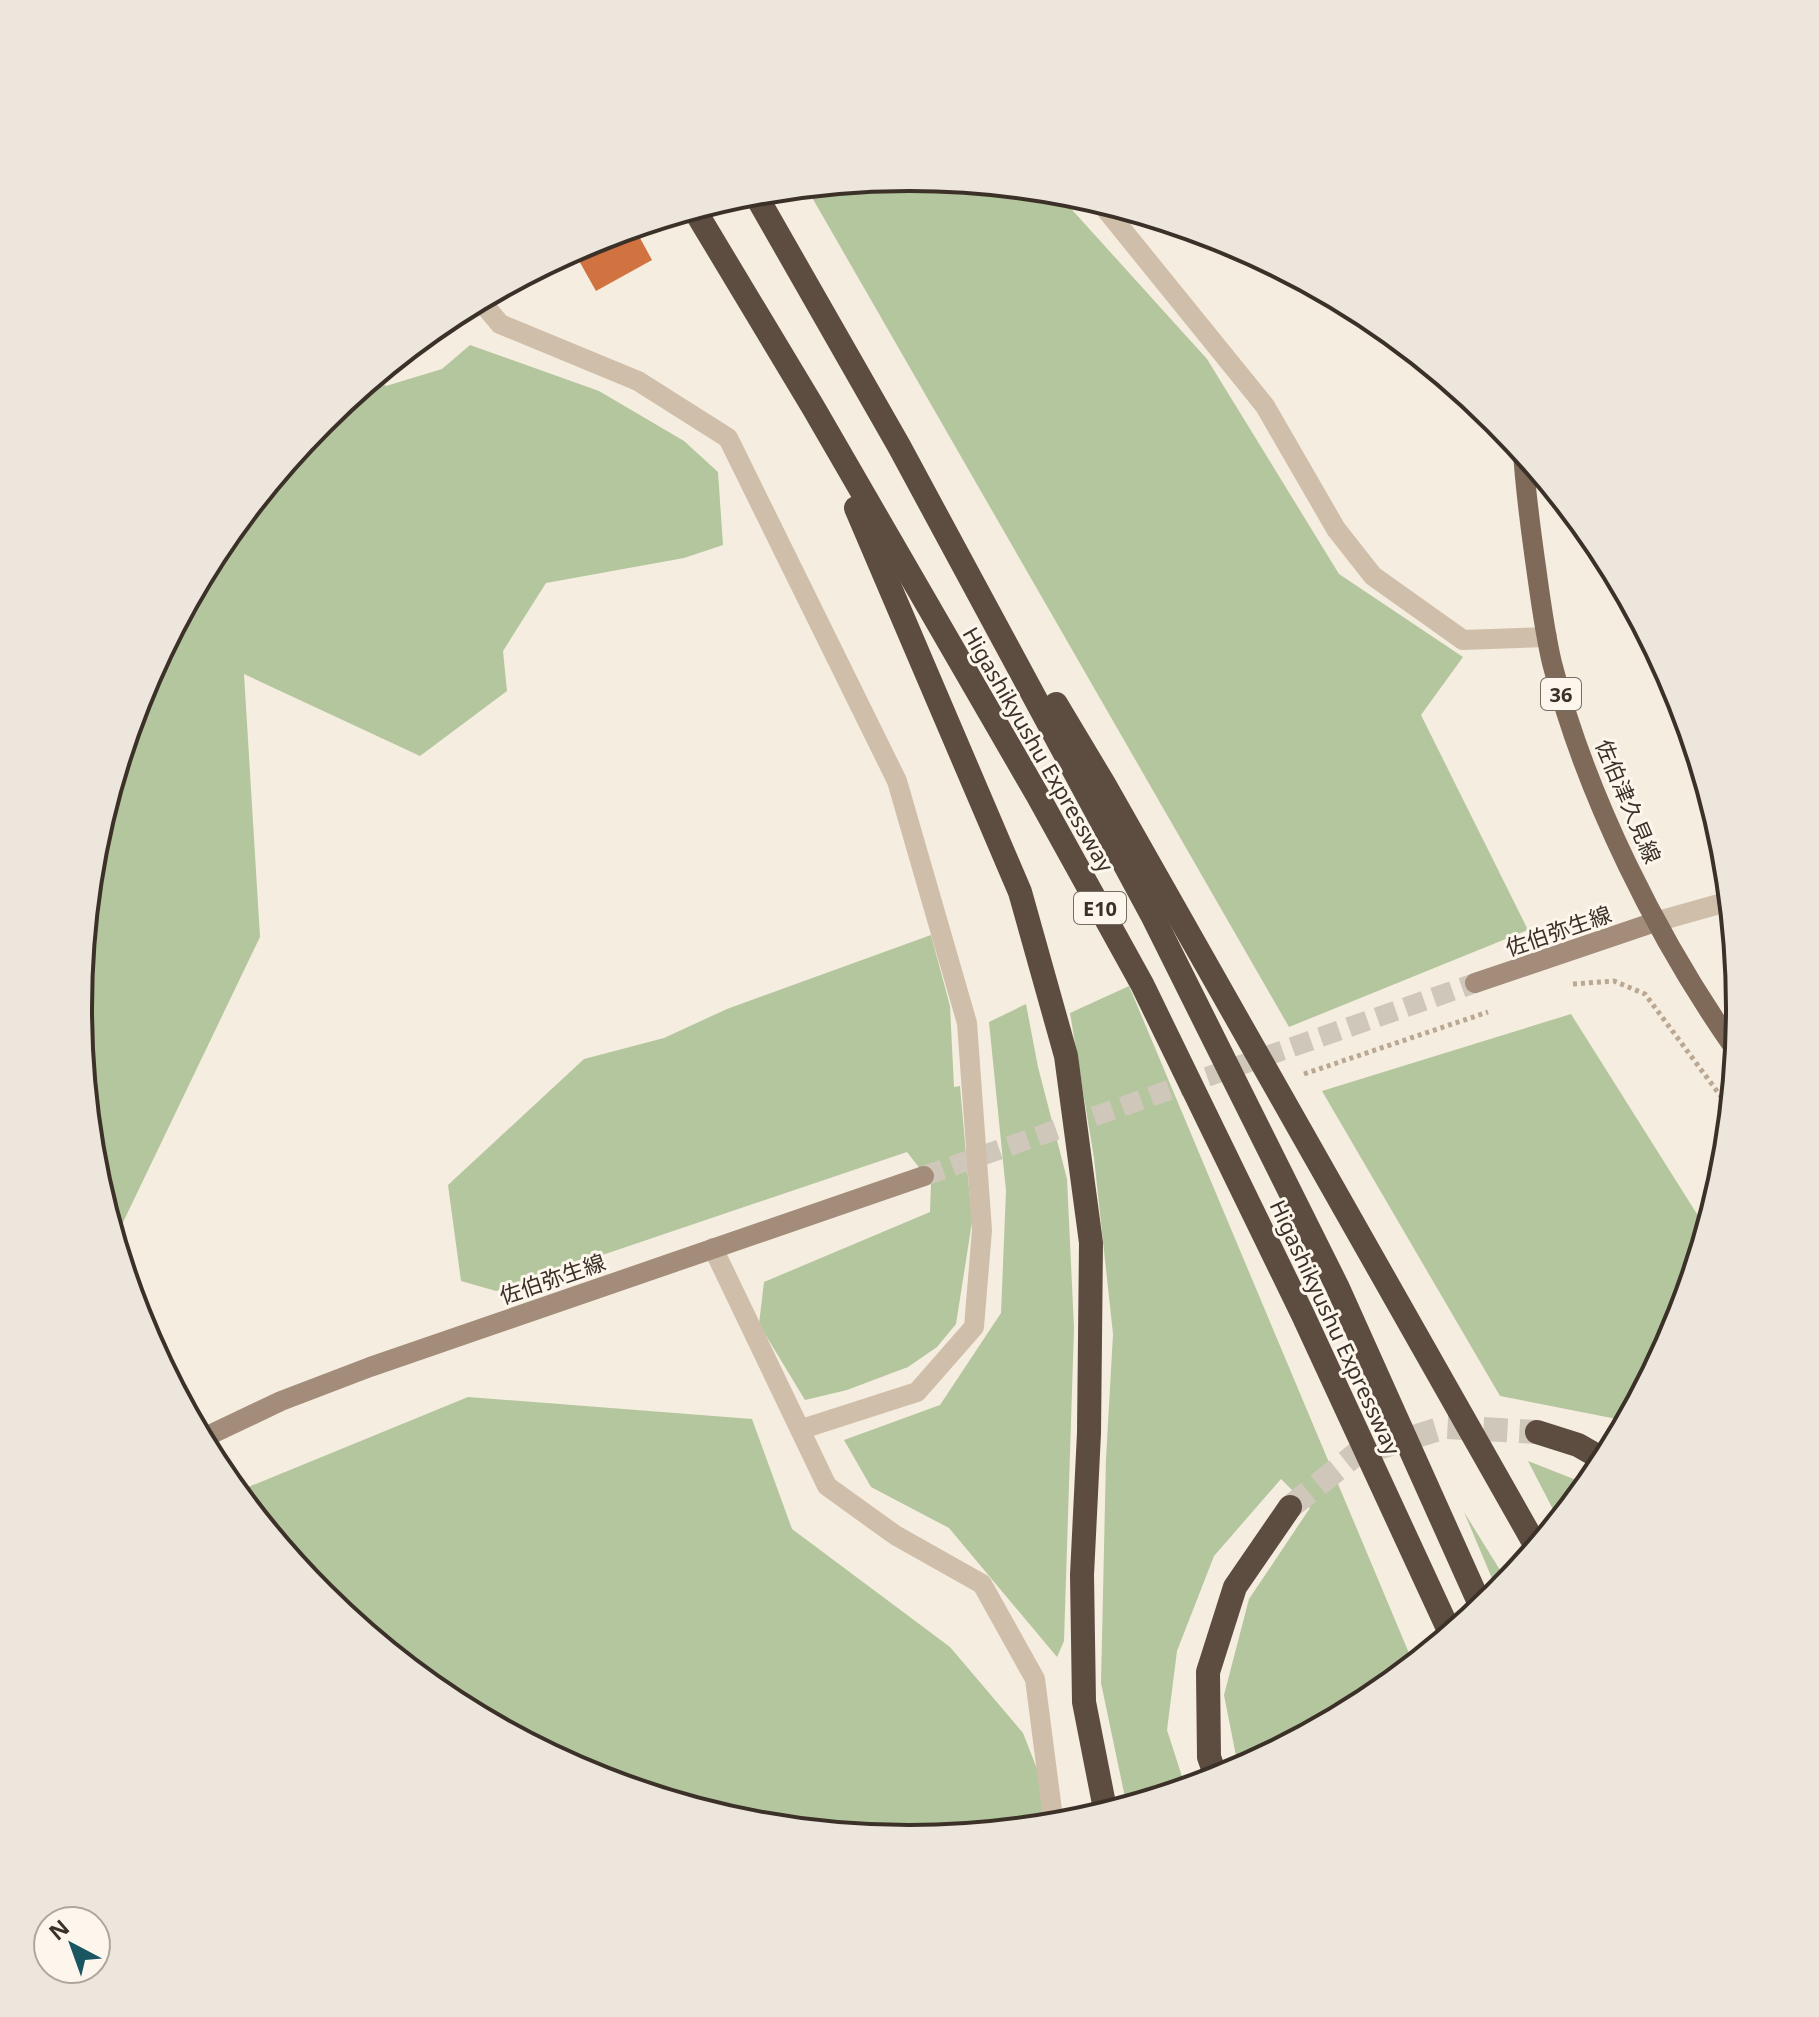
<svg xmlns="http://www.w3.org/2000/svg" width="1819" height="2017" viewBox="0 0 1819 2017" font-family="'Noto Sans','Noto Sans JP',sans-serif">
<rect width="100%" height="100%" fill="#f5eddf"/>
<g fill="#b4c69d">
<path d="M910 177 1055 191 1207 359 1339 574 1463 657 1421 715 1528 930 1289 1027 806 187Z"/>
<path d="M470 345 599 391 684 441 718 472 723 545 684 558 546 583 503 651 507 691 420 756 244 674 260 937 115 1239 94 1170 78 1008 94 846 141 690 218 546 322 420 374 377 386 386 442 369Z"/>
<path d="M931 935 950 1006 954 1087 960 1086 972 1222 956 1324 937 1347 908 1367 847 1390 805 1400 759 1324 764 1282 930 1212 931 1183 907 1152 496 1291 461 1281 448 1185 584 1059 664 1038 727 1009Z"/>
<path d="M1129 986 1414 1665 1371 1700 1239 1771 1224 1695 1249 1599 1310 1508 1281 1479 1214 1556 1177 1651 1167 1730 1186 1789 1127 1807 1101 1683 1106 1459 1113 1334 1094 1158 1070 1013Z"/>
<path d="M1026 1004 1038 1067 1067 1179 1074 1328 1064 1641 1057 1657 949 1528 871 1487 844 1440 940 1405 1001 1313 1006 1191 989 1022Z"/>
<path d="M1571 1014 1707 1230 1678 1327 1627 1421 1500 1396 1322 1091Z"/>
<path d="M468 1397 752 1419 792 1529 950 1647 1023 1733 1059 1825 909 1840 747 1824 591 1777 447 1700 321 1596 236 1492Z"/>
<path d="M1528 1461 1589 1485 1559 1521Z"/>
<path d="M1464 1512 1508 1583 1499 1595Z"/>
</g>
<path fill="#d17341" d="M634 227 652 260 596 291 573 250 592 240Z"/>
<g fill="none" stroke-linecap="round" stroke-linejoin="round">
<path stroke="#d0c7bb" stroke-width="20" stroke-dasharray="20 10" stroke-linecap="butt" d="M924 1176 1475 983"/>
<path stroke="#d0c7bb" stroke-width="24" stroke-dasharray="24 12" stroke-linecap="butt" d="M1290 1507 1355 1455 1446 1427 1537 1432"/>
<g stroke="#bba893" stroke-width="5" stroke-dasharray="4 4" stroke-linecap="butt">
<path d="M1573 984 1614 981 1645 994 1731 1110"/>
<path d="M1304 1074 1488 1012"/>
</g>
<g stroke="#cfbea9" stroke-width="20">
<path d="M1099 201 1265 406 1336 529 1373 576 1463 640 1547 637"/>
<path d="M480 300 500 324 638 381 728 438 897 781 967 1023 982 1230 974 1327 917 1392 802 1429"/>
<path d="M1655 922 1730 901"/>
<path d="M713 1248 827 1486 895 1535 982 1584 1035 1679 1054 1826"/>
</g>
<g stroke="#a38d7a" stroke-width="20">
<path d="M1475 983 1655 922"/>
<path d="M201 1439 281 1401 370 1367 924 1176"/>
</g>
<path stroke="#7f6a59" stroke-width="20" d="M1523 451C1525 488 1530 524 1535 560 1540 595 1544 629 1552 663 1586 796 1658 940 1737 1052"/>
<g stroke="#5d4c40" stroke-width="24">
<path d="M754 192 899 446 1152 915 1337 1286 1482 1609"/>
<path d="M694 209 813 407 1038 796 1142 984 1303 1315 1451 1635"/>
<path d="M856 508 1020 892 1066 1056 1091 1243 1089 1433 1082 1575 1084 1702 1106 1814"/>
<path d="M1056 704 1104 784 1537 1548"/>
<path d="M1537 1432 1578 1445 1606 1461"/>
<path d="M1217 1780 1209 1757 1208 1672 1235 1587 1290 1507"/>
</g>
</g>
<g text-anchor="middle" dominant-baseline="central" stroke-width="6" stroke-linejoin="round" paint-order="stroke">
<g fill="#fcf6ec" stroke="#766c64" stroke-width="2">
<rect x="1541" y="678" width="40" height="32" rx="6"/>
<rect x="1074" y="892" width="52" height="32" rx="6"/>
</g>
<g font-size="20" font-weight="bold" fill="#3c3129">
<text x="1561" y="694">36</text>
<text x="1100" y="908">E10</text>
</g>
<g font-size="22" fill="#3c3129" stroke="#fcf6ec">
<text transform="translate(1039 749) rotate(60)">Higashikyushu Expressway</text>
<text transform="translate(1629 801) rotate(67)">佐伯津久見線</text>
<text transform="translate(1558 930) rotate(-19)">佐伯弥生線</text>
<text transform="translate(552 1278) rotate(-19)">佐伯弥生線</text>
<text transform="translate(1336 1327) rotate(65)">Higashikyushu Expressway</text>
</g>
</g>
<path d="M0 0H1819V2017H0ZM92 1008a817 817 0 1 1 1634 0a817 817 0 1 1-1634 0Z" fill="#ede6dc" fill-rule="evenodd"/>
<path fill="none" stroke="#3c3129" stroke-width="4" d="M92 1008a817 817 0 1 1 1634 0a817 817 0 1 1-1634 0Z"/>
<g transform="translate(72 1945) rotate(319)"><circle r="38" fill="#fcf6ec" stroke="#afa79e" stroke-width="2"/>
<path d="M0-6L14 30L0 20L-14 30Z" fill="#1a5662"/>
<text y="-12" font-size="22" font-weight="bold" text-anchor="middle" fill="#3c3129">N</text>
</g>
</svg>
